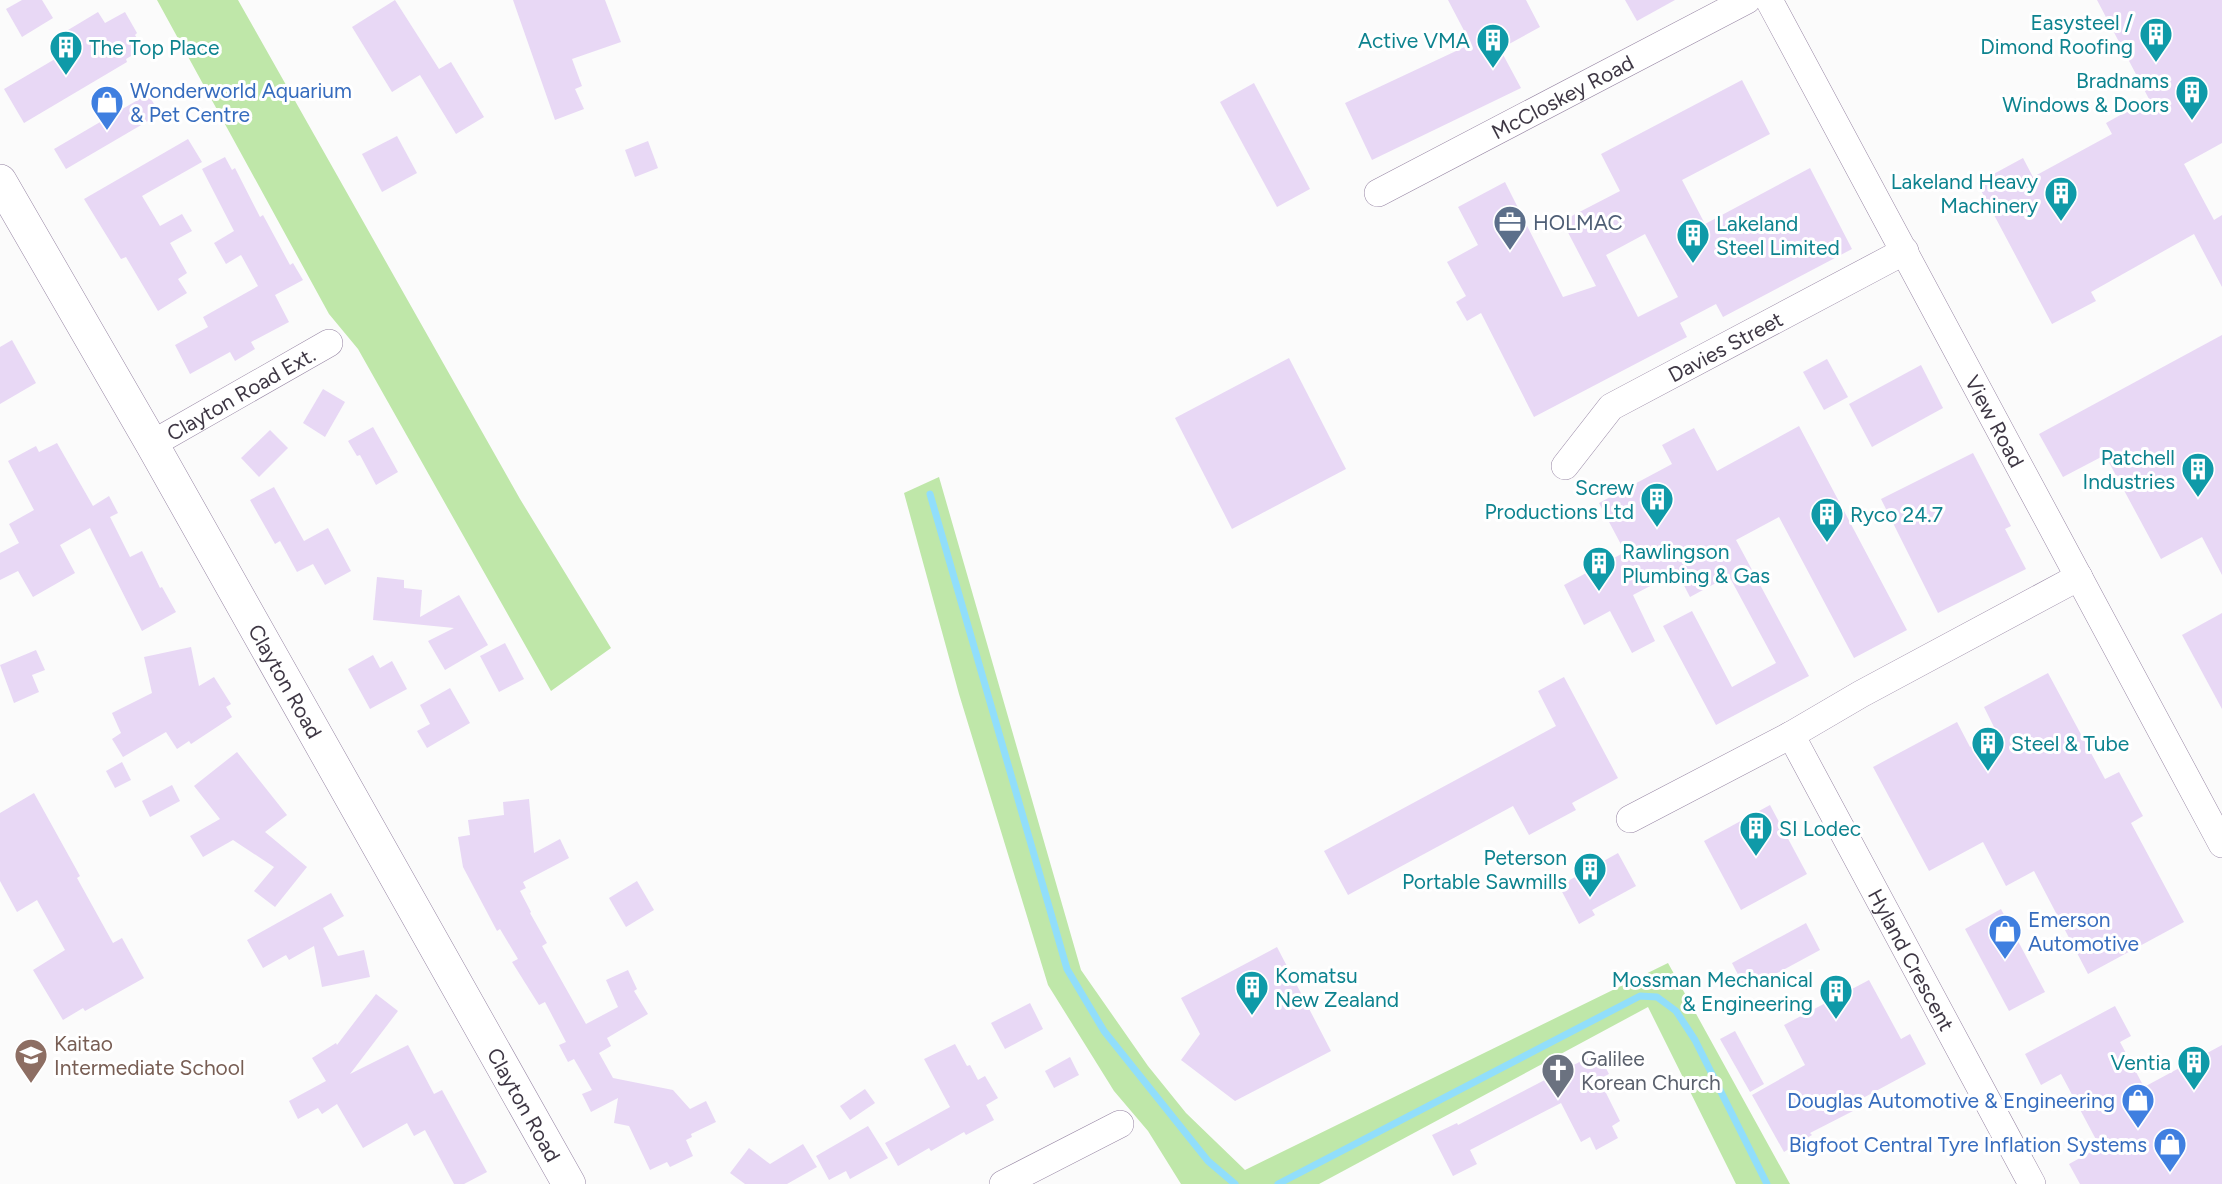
<svg xmlns="http://www.w3.org/2000/svg" width="2222" height="1184" viewBox="0 0 2222 1184" font-family="Figtree,sans-serif">
<rect width="100%" height="100%" fill="#fbfbfb"/>
<g fill="#bfe7a9">
<path d="M157 0H238L520 499 611 648 551 691 358 349 329 314Z"/>
<path d="M939 477 1081 970 1148 1066 1186 1113 1245 1170 1668 963 1790 1184H1736L1648 1007 1319 1184H1181L1148 1131 1114 1091 1048 985 959 694 904 493Z"/>
</g>
<g fill="none" stroke-linecap="round" stroke-linejoin="round">
<g stroke="#91defb" stroke-width="7">
<path d="M930 494 1067 969 1104 1031 1208 1161 1235 1184"/>
<path d="M1278 1184 1640 996 1657 997 1676 1011 1695 1040 1767 1184"/>
</g>
</g>
<g fill="#e8d8f5" fill-rule="evenodd">
<path d="M22 0H42L53 18 22 37 6 9Z"/>
<path d="M395 0 439 69 451 62 484 117 456 134 420 75 392 92 352 27Z"/>
<path d="M513 0H605L621 42 572 59 582 86 575 89 584 109 555 120Z"/>
<path d="M1448 0H1526L1540 27 1500 49 1521 88 1372 160 1345 103 1471 44Z"/>
<path d="M1625 0H1675L1637 21Z"/>
<path d="M2097 0H2222V143L2184 164 2214 220 2222 215V287L2194 234 2091 292 2096 301 2052 324 1977 183 2023 158 2033 177 2112 134 2106 123 2149 99Z"/>
<path d="M98 12 105 23 125 12 137 33 135 35 143 49 126 59 127 62 24 123 4 89 72 49 63 33Z"/>
<path d="M1742 80 1770 134 1682 180 1705 224 1810 168 1852 249 1723 317 1716 304 1680 323 1687 337 1534 417 1481 313 1467 321 1456 302 1466 296 1447 262 1478 245 1458 207 1505 182 1563 297 1596 286 1562 221 1620 191 1601 154ZM1645 234 1678 297 1638 317 1606 255Z"/>
<path d="M1254 83 1310 189 1277 207 1220 102Z"/>
<path d="M148 94 160 114 66 169 54 149Z"/>
<path d="M397 136 417 173 382 192 362 154Z"/>
<path d="M188 139 202 162 142 196 160 226 182 214 192 231 170 243 187 273 178 279 187 293 158 311 126 257 121 259 84 199Z"/>
<path d="M648 141 658 168 635 177 625 150Z"/>
<path d="M225 157 232 170 235 168 260 217 263 215 290 265 293 263 303 280 275 295 289 322 251 342 255 349 235 361 230 352 190 374 175 345 208 327 203 317 258 286 241 255 226 264 214 243 234 231 202 169Z"/>
<path d="M2222 335V575L2202 537 2161 559 2105 455 2063 477 2039 434Z"/>
<path d="M12 340 36 383 0 404V347Z"/>
<path d="M1289 358 1346 469 1232 529 1175 418Z"/>
<path d="M1827 359 1848 397 1824 410 1803 372Z"/>
<path d="M1921 365 1943 408 1872 447 1849 404Z"/>
<path d="M323 389 345 402 325 437 303 423Z"/>
<path d="M1799 426 1907 630 1854 658 1779 517 1736 540 1809 676 1716 725 1663 626 1692 611 1732 687 1776 663 1729 576 1690 597 1677 572 1633 595 1655 641 1632 653 1610 611 1584 625 1564 585 1625 552 1599 503 1672 464 1662 445 1694 428 1717 471Z"/>
<path d="M373 427 398 472 376 485 360 455 357 456 348 441Z"/>
<path d="M270 430 288 448 259 477 241 458Z"/>
<path d="M57 443 93 506 109 496 118 513 110 517 130 557 142 551 160 588 162 587 176 612 142 631 90 528 60 545 75 573 33 597 18 571 0 580V553L19 543 9 524 34 510 8 461 36 446 39 452Z"/>
<path d="M1973 453 2011 526 2005 529 2026 569 1938 613 1881 499Z"/>
<path d="M274 487 304 541 328 528 351 571 325 585 313 564 297 572 280 541 275 544 250 500Z"/>
<path d="M377 577 404 580V588L422 590 420 617 459 595 488 645 445 670 428 641 454 628 373 620Z"/>
<path d="M2222 613V709L2182 635Z"/>
<path d="M505 643 524 679 499 692 480 656Z"/>
<path d="M191 647 199 686 214 677 231 704 226 707 232 717 191 744 189 741 177 749 166 732 123 757 112 739 121 733 112 713 152 693 144 657Z"/>
<path d="M36 650 45 670 32 675 39 692 14 703 0 665Z"/>
<path d="M373 655 380 668 392 661 407 689 370 709 348 669Z"/>
<path d="M2048 673 2105 779 2119 772 2143 816 2131 823 2184 922 2088 974 2034 871 2006 886 1983 842 1929 871 1873 767 1957 722 1970 747 1997 733 1984 707Z"/>
<path d="M1564 677 1618 778 1572 803 1576 810 1529 835 1513 806 1348 895 1324 851 1556 726 1538 691Z"/>
<path d="M450 688 470 723 427 748 417 731 430 724 420 705Z"/>
<path d="M237 752 287 815 265 832 307 867 275 907 254 891 274 867 233 840 203 857 190 836 220 819 194 786Z"/>
<path d="M122 762 131 780 115 788 106 771Z"/>
<path d="M172 785 180 801 150 817 142 801Z"/>
<path d="M34 793 80 876 77 878 113 943 122 938 144 978 85 1011 83 1008 63 1020 33 970 65 950 37 900 17 912 0 881V813Z"/>
<path d="M529 799 534 853 560 839 569 858 523 882 526 888 520 891 531 912 530 913 547 943 542 946 586 1024 618 1007 606 980 628 970 637 989 634 991 648 1014 607 1038 611 1046 599 1053 613 1078 673 1090 690 1109 706 1101 716 1122 691 1134 692 1137 686 1140 693 1156 670 1167 667 1162 650 1170 629 1126 614 1123 618 1098 591 1112 582 1094 592 1090 574 1059 568 1062 559 1045 566 1042 545 1002 539 1005 512 962 518 959 500 929 497 931 463 867 458 837 470 835 468 820 504 815 503 802Z"/>
<path d="M1770 805 1807 874 1741 910 1704 841Z"/>
<path d="M1618 853 1636 886 1592 910 1595 915 1579 924 1559 886Z"/>
<path d="M637 881 654 910 626 927 609 898Z"/>
<path d="M331 893 344 916 323 928 338 956 364 950 370 977 322 987 314 946 289 960 286 955 263 968 247 940Z"/>
<path d="M2001 909 2045 992 2009 1011 1965 929Z"/>
<path d="M1806 923 1820 950 1746 990 1732 963Z"/>
<path d="M1277 947 1331 1051 1235 1101 1181 1060 1200 1034 1181 998Z"/>
<path d="M1869 980 1901 1039 1910 1034 1926 1064 1850 1105 1853 1111 1810 1133 1812 1135 1784 1152 1752 1095 1805 1065 1784 1025Z"/>
<path d="M376 994 398 1011 350 1074 408 1045 434 1094 442 1090 487 1172 464 1184H454L425 1130 414 1136 407 1123 363 1148 337 1104 322 1114 318 1108 298 1119 289 1101 326 1081 312 1058 336 1043 337 1045Z"/>
<path d="M1030 1003 1043 1029 1005 1049 991 1023Z"/>
<path d="M2115 1006 2131 1036 2120 1042 2144 1087 2222 1045V1184H2080L2069 1164 2100 1147 2061 1074 2041 1085 2025 1054Z"/>
<path d="M1735 1031 1764 1084 1750 1092 1720 1039Z"/>
<path d="M955 1044 967 1066 970 1065 978 1080 985 1076 998 1098 986 1105 994 1120 966 1135 964 1132 931 1151 929 1148 898 1166 885 1143 950 1107 924 1059Z"/>
<path d="M1599 1055 1609 1074 1599 1079 1620 1121 1612 1126 1618 1138 1596 1150 1590 1137 1581 1142 1561 1103 1470 1150 1477 1164 1453 1176 1432 1135 1457 1123 1458 1125 1589 1057 1590 1059Z"/>
<path d="M1070 1057 1079 1075 1054 1088 1045 1071Z"/>
<path d="M865 1089 875 1103 850 1120 840 1106Z"/>
<path d="M868 1126 888 1158 850 1179 846 1171 829 1180 816 1156Z"/>
<path d="M803 1144 817 1167 787 1184H745L730 1173 749 1148 770 1164Z"/>
</g>
<g fill="none" stroke-linecap="round" stroke-linejoin="round">
<defs>
<g id="minor">
<path id="s1" d="M1769 0 2222 844"/>
<path id="s2" d="M1378 193 1747 0"/>
<path id="s3" d="M152 444 329 343"/>
<path id="s4" d="M1565 466 1611 407 1905 251"/>
<path id="s5" d="M1791 735 2032 1184"/>
<path d="M1630 819 1791 735 1861 694 2079 577"/>
<path d="M1003 1184 1120 1124"/>
</g>
<g id="secondary">
<path id="s6" d="M0 181 152 444 569 1184"/>
</g>
</defs>
<use href="#minor" stroke="#9786a4" stroke-width="28"/>
<use href="#secondary" stroke="#9786a4" stroke-width="34"/>
<use href="#minor" stroke="#fff" stroke-width="27"/>
<use href="#secondary" stroke="#fff" stroke-width="33"/>
</g>
<defs>
<symbol id="building-pin" viewBox="-11 -11 22 30"><path d="M0 17L-7.5 6A9.5 9.5 0 1 1 7.5 6Z" fill="#0f9aa8" stroke="#fff"/><path d="M-4-6H4V6H1V3H-1V6H-4ZM-2.5-4.3h1.7v1.8h-1.7ZM.8-4.3h1.7v1.8H.8ZM-2.5-1h1.7V.8h-1.7ZM.8-1h1.7V.8H.8Z" fill="#fff"/></symbol>
<symbol id="shop-pin" viewBox="-11 -11 22 30"><path d="M0 17L-7.5 6A9.5 9.5 0 1 1 7.5 6Z" fill="#3f7fe0" stroke="#fff"/><path d="M-5-2.5h2.3a2.7 3.5 0 0 1 5.4 0H5L5.5 6h-11ZM-1.5-2.5h3a1.5 2.3 0 0 0-3 0Z" fill="#fff"/></symbol>
<symbol id="office-pin" viewBox="-11 -11 22 30"><path d="M0 17L-7.5 6A9.5 9.5 0 1 1 7.5 6Z" fill="#5c6f8a" stroke="#fff"/><path d="M-6-3h4V-5.5h4V-3h4V5H-6ZM-1-4.5V-3h2v-1.5ZM-6 0V1H6V0Z" fill="#fff"/></symbol>
<symbol id="school-pin" viewBox="-11 -11 22 30"><path d="M0 17L-7.5 6A9.5 9.5 0 1 1 7.5 6Z" fill="#8d6e63" stroke="#fff"/><path d="M0-5L7-2L0 1L-7-2ZM-4 1L0 2.5L4 1V4Q0 6-4 4Z" fill="#fff"/></symbol>
<symbol id="church-pin" viewBox="-11 -11 22 30"><path d="M0 17L-7.5 6A9.5 9.5 0 1 1 7.5 6Z" fill="#6b7280" stroke="#fff"/><path d="M-1.2-6h2.4v3.5h3.3v2.4h-3.3V6h-2.4V-.1h-3.3v-2.4h3.3Z" fill="#fff"/></symbol>
</defs>
<g fill-rule="evenodd">
<use href="#building-pin" x="2137" y="15" width="38" height="52"/>
<use href="#building-pin" x="1474" y="21" width="38" height="52"/>
<use href="#building-pin" x="47" y="28" width="38" height="52"/>
<use href="#building-pin" x="2173" y="73" width="38" height="52"/>
<use href="#shop-pin" x="88" y="83" width="38" height="52"/>
<use href="#building-pin" x="2042" y="174" width="38" height="52"/>
<use href="#office-pin" x="1491" y="203" width="38" height="52"/>
<use href="#building-pin" x="1674" y="216" width="38" height="52"/>
<use href="#building-pin" x="2179" y="450" width="38" height="52"/>
<use href="#building-pin" x="1638" y="480" width="38" height="52"/>
<use href="#building-pin" x="1808" y="495" width="38" height="52"/>
<use href="#building-pin" x="1580" y="544" width="38" height="52"/>
<use href="#building-pin" x="1969" y="724" width="38" height="52"/>
<use href="#building-pin" x="1737" y="809" width="38" height="52"/>
<use href="#building-pin" x="1571" y="850" width="38" height="52"/>
<use href="#shop-pin" x="1986" y="912" width="38" height="52"/>
<use href="#building-pin" x="1233" y="968" width="38" height="52"/>
<use href="#building-pin" x="1817" y="972" width="38" height="52"/>
<use href="#school-pin" x="12" y="1036" width="38" height="52"/>
<use href="#building-pin" x="2175" y="1043" width="38" height="52"/>
<use href="#church-pin" x="1539" y="1051" width="38" height="52"/>
<use href="#shop-pin" x="2119" y="1081" width="38" height="52"/>
<use href="#shop-pin" x="2151" y="1125" width="38" height="52"/>
</g>
<g text-anchor="middle" dominant-baseline="central" stroke-width="6" stroke-linejoin="round" paint-order="stroke">
<g font-size="21" fill="#0d838f" stroke="#fff" text-anchor="end">
<text x="2133" y="22">Easysteel /<tspan x="2133" dy="24">Dimond Roofing</tspan></text>
<text x="1470" y="40">Active VMA</text>
<text x="89" y="47" text-anchor="start">The Top Place</text>
<text x="2169" y="80">Bradnams<tspan x="2169" dy="24">Windows &amp; Doors</tspan></text>
<text x="2038" y="181">Lakeland Heavy<tspan x="2038" dy="24">Machinery</tspan></text>
<text x="1716" y="223" text-anchor="start">Lakeland<tspan x="1716" dy="24">Steel Limited</tspan></text>
<text x="2175" y="457">Patchell<tspan x="2175" dy="24">Industries</tspan></text>
<text x="1634" y="487">Screw<tspan x="1634" dy="24">Productions Ltd</tspan></text>
<text x="1850" y="514" text-anchor="start">Ryco 24.7</text>
<text x="1622" y="551" text-anchor="start">Rawlingson<tspan x="1622" dy="24">Plumbing &amp; Gas</tspan></text>
<text x="2011" y="743" text-anchor="start">Steel &amp; Tube</text>
<text x="1779" y="828" text-anchor="start">SI Lodec</text>
<text x="1567" y="857">Peterson<tspan x="1567" dy="24">Portable Sawmills</tspan></text>
<text x="1275" y="975" text-anchor="start">Komatsu<tspan x="1275" dy="24">New Zealand</tspan></text>
<text x="1813" y="979">Mossman Mechanical<tspan x="1813" dy="24">&amp; Engineering</tspan></text>
<text x="2171" y="1062">Ventia</text>
</g>
<g font-size="21" fill="#366cbe" stroke="#fff" text-anchor="start">
<text x="130" y="90">Wonderworld Aquarium<tspan x="130" dy="24">&amp; Pet Centre</tspan></text>
<text x="2028" y="919">Emerson<tspan x="2028" dy="24">Automotive</tspan></text>
<text x="2115" y="1100" text-anchor="end">Douglas Automotive &amp; Engineering</text>
<text x="2147" y="1144" text-anchor="end">Bigfoot Central Tyre Inflation Systems</text>
</g>
<g font-size="21" fill="#3e3744" stroke="#fff">
<text stroke="none"><textPath href="#s2" startOffset="208">McCloskey Road</textPath></text>
<text stroke="none"><textPath href="#s4" startOffset="204">Davies Street</textPath></text>
<text stroke="none"><textPath href="#s3" startOffset="102">Clayton Road Ext.</textPath></text>
<text stroke="none"><textPath href="#s1" startOffset="478">View Road</textPath></text>
<text stroke="none"><textPath href="#s6" startOffset="576">Clayton Road</textPath></text>
<text stroke="none"><textPath href="#s5" startOffset="255">Hyland Crescent</textPath></text>
<text stroke="none"><textPath href="#s6" startOffset="1062">Clayton Road</textPath></text>
</g>
<g font-size="21" fill="#4e5e75" stroke="#fff" text-anchor="start">
<text x="1533" y="222">HOLMAC</text>
</g>
<g font-size="21" fill="#785e54" stroke="#fff" text-anchor="start">
<text x="54" y="1043">Kaitao<tspan x="54" dy="24">Intermediate School</tspan></text>
</g>
<g font-size="21" fill="#5b616d" stroke="#fff" text-anchor="start">
<text x="1581" y="1058">Galilee<tspan x="1581" dy="24">Korean Church</tspan></text>
</g>
</g>
</svg>
